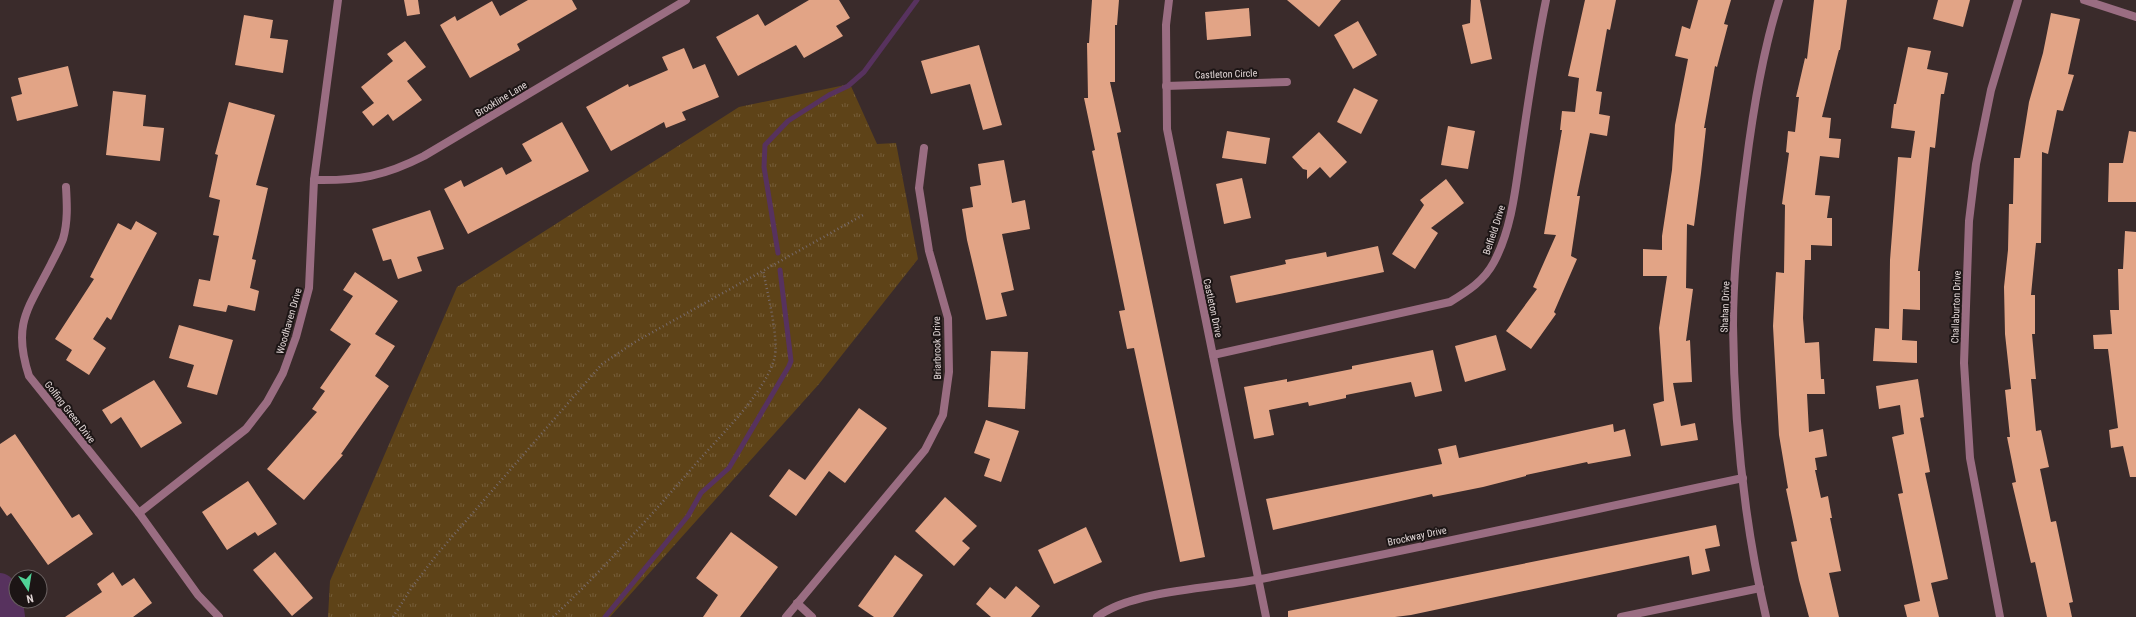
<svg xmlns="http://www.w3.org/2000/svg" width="2136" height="617" viewBox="0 0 2136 617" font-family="'Roboto Condensed',sans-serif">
<defs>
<pattern id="grass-tufts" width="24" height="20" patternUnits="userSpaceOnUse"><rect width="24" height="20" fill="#5e4318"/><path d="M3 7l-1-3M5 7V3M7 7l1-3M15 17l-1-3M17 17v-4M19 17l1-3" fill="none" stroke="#755d39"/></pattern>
</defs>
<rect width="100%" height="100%" fill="#3a2b2b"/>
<path fill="url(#grass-tufts)" d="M850 84 877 144 896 143 918 259 819 384 610 617H328L330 581 457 287 739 107Z"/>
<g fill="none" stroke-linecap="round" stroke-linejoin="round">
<g stroke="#57325e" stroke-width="5">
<path d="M778 253 764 167 765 145 788 121 829 95 848 86 864 72 917 0"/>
<path d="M605 617 688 516 701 493 729 468 789 366 791 361 780 270"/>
</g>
<path stroke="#57325e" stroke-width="30" d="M0 588 8 603 10 617"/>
</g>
<g fill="#e2a486">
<path d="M404 0H418L420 14 407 16Z"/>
<path d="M528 0H572L577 9 517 44 520 50 470 78 440 25 455 16 457 21 492 1 500 16Z"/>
<path d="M809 0H839L850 18 836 26 843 36 804 58 796 45 738 76 716 37 758 14 765 26Z"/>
<path d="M1092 0H1119L1117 25H1115V82H1110L1121 132 1117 133 1205 557 1180 562 1134 348 1127 349 1119 311 1125 310 1092 151 1095 150 1084 98H1088L1087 43H1089Z"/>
<path d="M1287 0H1341L1319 27Z"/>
<path d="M1471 0H1480L1492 59 1471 64 1462 25 1470 23Z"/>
<path d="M1585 0H1616L1610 30 1607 29 1596 91 1602 92 1599 114 1610 116 1607 136 1590 133 1577 196H1580L1571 256 1577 259 1554 312 1556 314 1531 349 1506 331 1537 289 1533 287 1556 235 1544 234 1562 130H1560L1562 111 1575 112 1579 78 1568 76Z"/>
<path d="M1698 0H1731L1724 24 1728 25 1717 67 1715 66 1704 128H1706L1701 173 1694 226 1687 224 1686 288 1693 289 1686 341 1690 340 1692 382 1673 383 1681 426 1695 423 1698 440 1661 446 1653 404 1664 401 1659 328 1667 276H1643V249L1662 250V236L1672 170 1675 125 1688 59 1675 56 1682 26 1690 29Z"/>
<path d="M1814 0H1847L1840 50H1839L1822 117 1831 118 1829 138 1841 139 1839 158 1820 156 1815 195 1830 196 1827 218H1832V246L1811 245V260H1805L1803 318 1805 343 1819 342 1821 379H1824L1825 394H1807L1809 432 1823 429 1827 456 1815 458 1817 470H1815L1821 498 1828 496 1832 518H1830L1841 571 1829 573 1839 617H1809L1799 580 1791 542 1797 541 1786 489 1788 488 1779 435 1773 326 1776 272 1784 273 1785 205 1782 204 1789 153 1786 152 1788 131 1795 132 1799 97H1796L1805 58 1807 59Z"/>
<path d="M1938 0H1970L1963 27 1933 19Z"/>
<path d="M1249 8 1251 36 1207 40 1205 12Z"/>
<path d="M2051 13 2080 19 2068 74 2074 75 2063 111 2057 110 2048 154 2042 152 2041 243H2036L2031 295H2035V334H2032L2036 379H2031L2036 431 2041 430 2049 467 2040 469 2051 522 2056 521 2073 602 2069 603 2072 617H2047L2035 562 2031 563 2012 483 2016 482 2007 437H2010L2005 390 2011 389 2005 334 2004 287 2008 250 2009 204H2013L2014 158H2020L2029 102 2043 53Z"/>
<path d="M244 15 273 20 270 38 288 40 283 73 235 65Z"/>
<path d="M1358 21 1377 55 1353 69 1334 35Z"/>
<path d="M405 41 426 67 407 81 422 100 393 121 388 114 373 126 362 112 374 103 361 87 393 61 387 54Z"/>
<path d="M979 45 1002 125 983 130 970 84 931 94 921 61Z"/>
<path d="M1908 47 1931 51 1927 69 1948 73 1944 94H1941L1935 148 1930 147 1918 271H1920V310L1903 309 1902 340 1917 341V363L1873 361 1875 328 1889 329 1890 260 1898 157 1911 158 1915 131 1891 128 1894 104H1896Z"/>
<path d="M684 48 693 69 705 64 719 97 682 112 686 120 666 128 664 122 611 151 586 107 628 84 629 87 668 70 662 57Z"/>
<path d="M68 66 78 106 17 121 11 97 22 94 18 78Z"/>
<path d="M1354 88 1378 100 1361 134 1337 122Z"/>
<path d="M113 91 146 95 143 126 164 128 160 161 106 155Z"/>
<path d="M229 102 275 115 256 185 268 188 252 259 256 260 250 288 259 291 255 311 228 305 226 312 193 306 199 279 210 281 219 236 213 235 220 200 209 197 218 155 215 154Z"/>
<path d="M562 122 589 171 468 234 444 189 461 180 464 187 502 167 506 175 532 161 522 144Z"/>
<path d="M1448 126 1475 131 1468 169 1441 165Z"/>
<path d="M1227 131 1270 138 1266 164 1222 158Z"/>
<path d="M2129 131 2136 132V202H2108L2109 163H2123Z"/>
<path d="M1319 132 1347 162 1330 178 1320 167 1307 179V170L1303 169 1292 157Z"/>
<path d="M1004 160 1012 203 1025 200 1030 229 1002 234 1014 290 1001 293 1007 316 986 320 967 240 962 209 973 207 970 187 981 185 978 164Z"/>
<path d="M1242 178 1251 218 1224 224 1216 184Z"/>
<path d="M1446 179 1464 203 1431 228 1438 233 1415 269 1392 254 1424 205 1420 200Z"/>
<path d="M430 210 444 249 417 257 422 271 398 279 391 259 383 261 372 229Z"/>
<path d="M136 221 157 233 111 320 107 317 93 339 106 348 89 375 66 360 72 350 55 339 94 279 90 277 118 223 131 230Z"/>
<path d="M2125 231 2136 232V477H2130L2123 446 2111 448 2109 430 2118 428 2108 349H2094L2093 335 2112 334 2110 310H2119L2118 269H2123Z"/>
<path d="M1378 246 1384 272 1236 303 1230 276 1286 264 1285 260 1326 252 1327 257Z"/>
<path d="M355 272 398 301 375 334 395 346 375 376 389 386 341 454 343 455 304 500 267 469 317 412 312 409 325 391 320 388 351 344 330 330 353 296 343 290Z"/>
<path d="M179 325 233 340 217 395 187 387 194 365 169 358Z"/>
<path d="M1496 335 1506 370 1465 382 1455 346Z"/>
<path d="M1433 350 1442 391 1415 397 1411 382 1346 395V398L1309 406 1308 402 1269 410 1274 435 1254 439 1244 387 1287 379V382L1352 369V366Z"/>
<path d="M991 351 1028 352 1025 409 988 407Z"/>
<path d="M1918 379 1924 417 1920 418 1930 472 1925 473 1948 579 1931 583 1939 617H1907L1904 605 1920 601 1898 494 1903 493 1892 437 1904 434 1900 405 1879 409 1876 386Z"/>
<path d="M154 380 182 423 141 448 121 417 111 424 102 410Z"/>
<path d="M859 408 887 428 845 483 829 471 796 516 769 496 789 469 805 480Z"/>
<path d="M986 420 1019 431 1001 482 984 476 990 459 974 453Z"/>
<path d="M1613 424 1614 432 1625 429 1631 456 1588 464 1587 462 1526 475V476L1483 487 1433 497 1432 494 1273 530 1266 499 1442 464 1438 449 1456 445 1459 458Z"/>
<path d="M15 434 72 518 79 514 93 534 48 565 11 513 7 516 0 506V444Z"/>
<path d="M248 481 277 524 258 536 255 532 227 550 202 512Z"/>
<path d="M945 497 977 526 962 541 970 548 954 566 915 531Z"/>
<path d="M1716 525 1720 546 1705 549 1710 571 1692 575 1689 556 1411 615 1395 617H1288V611Z"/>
<path d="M1086 527 1102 562 1054 584 1038 550Z"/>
<path d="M731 532 778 567 740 617H703L718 595 696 578Z"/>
<path d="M275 552 313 598 292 616 253 570Z"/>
<path d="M895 555 923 575 893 617H874L858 606Z"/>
<path d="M113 572 122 586 134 578 152 603 133 617H65L102 592 97 584Z"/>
<path d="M1016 586 1040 606 1031 617H991L976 604 990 587 1005 599Z"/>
</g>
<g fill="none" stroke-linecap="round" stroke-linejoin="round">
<g stroke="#776a6a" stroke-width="2.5" stroke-dasharray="1 3" stroke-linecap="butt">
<path d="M393 617 412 587 439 552 602 364 635 342 863 215"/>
<path d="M553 617C606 567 652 514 700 459 723 433 764 393 774 360 780 341 767 292 763 270"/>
</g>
<path stroke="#9a6d82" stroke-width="8" d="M1621 617 1760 588"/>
<g stroke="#9a6d82" stroke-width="8">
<path d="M1169 0 1166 25 1167 129 1266 617"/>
<path d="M2084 0 2136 17"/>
<path d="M1166 86 1287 82"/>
<path d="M314 180C358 181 385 176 424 156L686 0"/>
<path d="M66 187C67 204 68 222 63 239 60 247 55 256 51 264 28 309 12 324 29 376L139 513 198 595 219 617"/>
<path d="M1213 355 1450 302C1468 291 1484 281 1494 262 1513 226 1516 183 1522 144 1529 96 1536 48 1546 0"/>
<path d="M139 513 246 429 267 402 283 373 296 337 309 288 314 180 338 0"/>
<path d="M797 603 812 617"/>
<path d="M786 617 925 450 943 415 949 372 948 318 929 251 919 188 924 148"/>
<path d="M1097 617C1132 590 1216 588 1261 579 1422 548 1582 512 1743 478"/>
<path d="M1766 617C1744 522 1734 422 1733 325 1733 272 1739 218 1746 166 1753 110 1762 54 1779 0"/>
<path d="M2000 617 1970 458 1964 363 1969 221 1976 164 1991 90 2018 0"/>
</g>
</g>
<g text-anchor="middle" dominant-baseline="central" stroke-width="4" stroke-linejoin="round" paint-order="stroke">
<g font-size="10" fill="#e1d6d6" stroke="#1c1515">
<text transform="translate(1226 74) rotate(-2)">Castleton Circle</text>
<text transform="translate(501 99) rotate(-31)">Brookline Lane</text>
<text transform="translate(1494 230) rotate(-72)">Belfield Drive</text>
<text transform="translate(1725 307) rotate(-88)">Shahan Drive</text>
<text transform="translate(1956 307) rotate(-88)">Challaburton Drive</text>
<text transform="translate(1213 308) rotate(78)">Castleton Drive</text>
<text transform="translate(289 321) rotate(-74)">Woodhaven Drive</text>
<text transform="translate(937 348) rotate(-91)">Briarbrook Drive</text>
<text transform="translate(70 412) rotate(52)">Golfing Green Drive</text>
<text transform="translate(1417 536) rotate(-12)">Brockway Drive</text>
</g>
</g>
<g transform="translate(28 589) rotate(168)"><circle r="19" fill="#1c1515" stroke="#6b6262"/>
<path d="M0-3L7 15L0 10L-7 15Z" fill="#51d397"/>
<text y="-6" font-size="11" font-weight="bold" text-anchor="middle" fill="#e1d6d6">N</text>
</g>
</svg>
